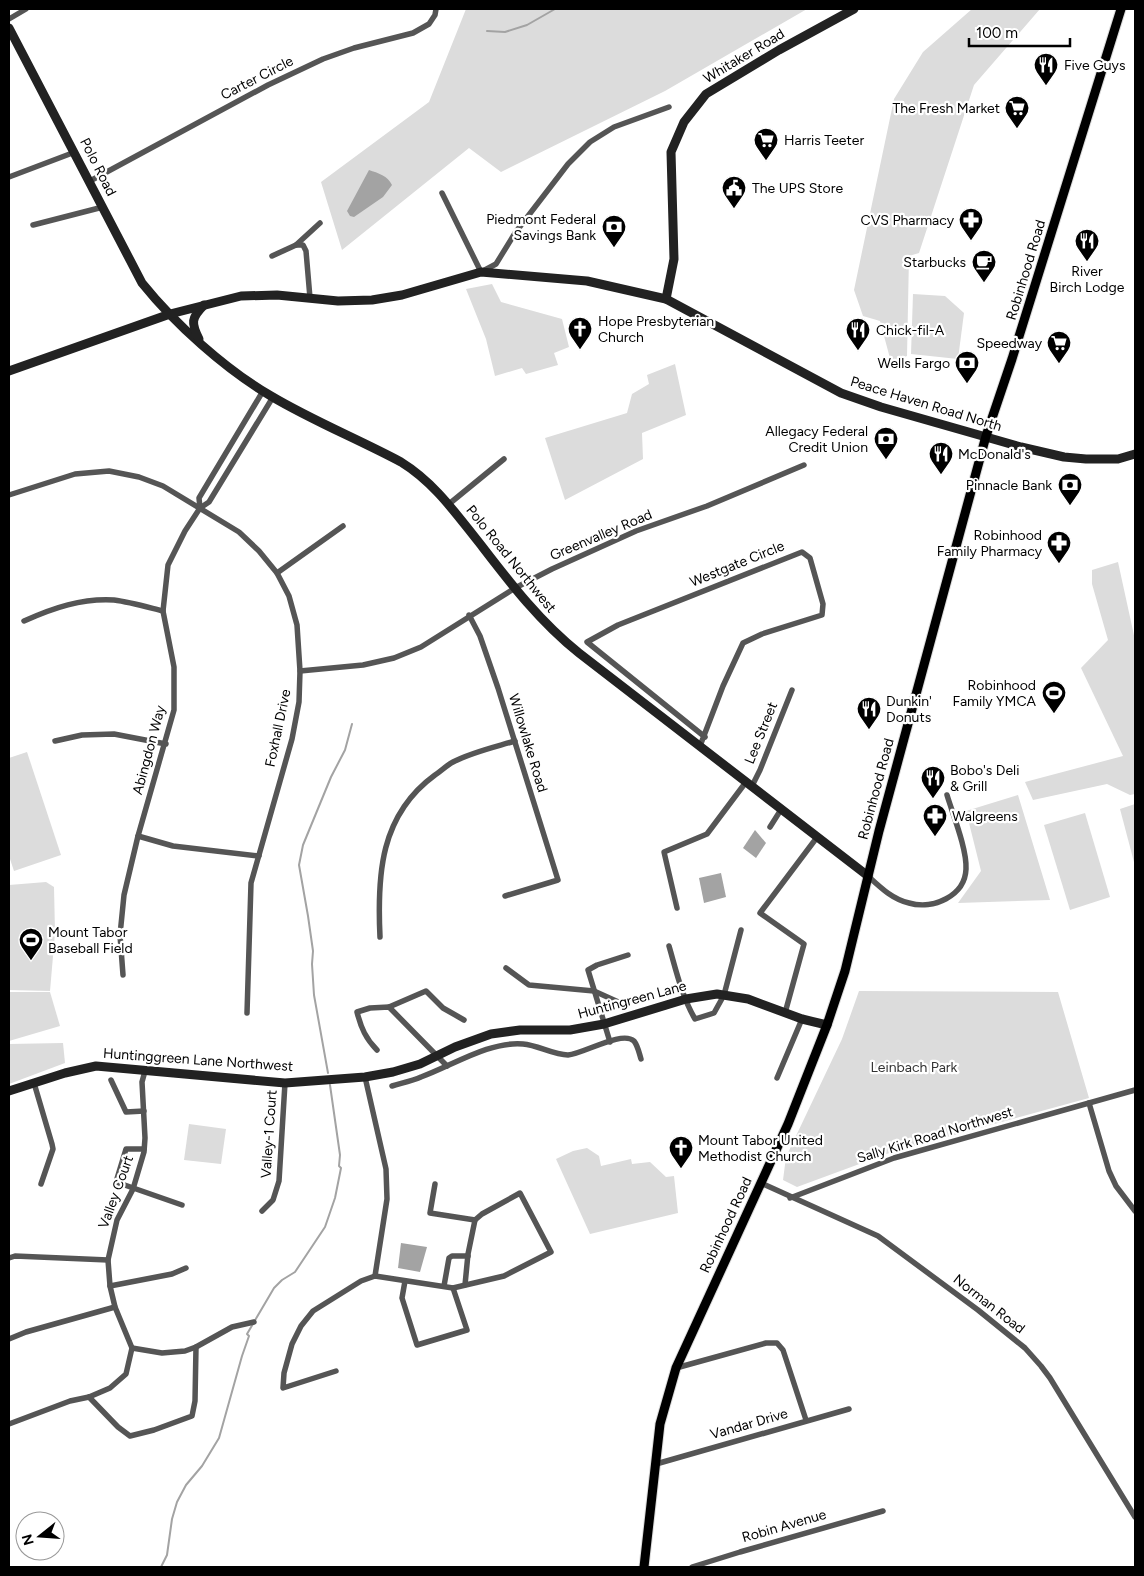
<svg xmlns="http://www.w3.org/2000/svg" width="1144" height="1576" viewBox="0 0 1144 1576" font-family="Figtree,sans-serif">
<rect width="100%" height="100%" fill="#fff"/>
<g fill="#dcdcdc">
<path d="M466 9H807L665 91 501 172 469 148 342 250 321 182 429 102Z"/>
<path d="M972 9H1040L974 85 919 253 909 256 907 356 891 362 880 321 863 316 854 290 894 99 923 52Z"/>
<path d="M492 284 501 302 562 319 569 347 554 353 558 365 526 374 522 368 495 376 486 339 466 289Z"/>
<path d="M913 294 945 296 964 313 958 359 911 354Z"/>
<path d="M675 364 686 415 642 433 643 459 565 500 545 438 627 413 632 394 649 384 647 375Z"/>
<path d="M1118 562 1135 640V794L1130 795 1107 784 1033 800 1025 782 1123 756 1081 668 1108 640 1092 584V570Z"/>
<path d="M27 752 61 855 14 871 9 856V758Z"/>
<path d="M1018 795 1050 900 958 903 981 871 966 811Z"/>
<path d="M1135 804V866L1120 809Z"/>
<path d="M1085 813 1110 897 1070 910 1044 825Z"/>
<path d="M46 882 54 887 55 933 50 991 9 990V885Z"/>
<path d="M859 991 1058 992 1089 1098 892 1152 797 1187 783 1180 786 1157 842 1039Z"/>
<path d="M9 992H50L60 1026 9 1041Z"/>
<path d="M63 1043 65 1063 9 1084V1044Z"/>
<path d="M189 1124 226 1129 221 1164 184 1160Z"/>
<path d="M587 1148 599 1156 601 1166 631 1159 632 1164 650 1162 666 1177 674 1176 678 1213 590 1234 556 1159 573 1151Z"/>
</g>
<g fill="#a3a3a3">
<path d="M369 170C378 173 388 176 392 185L383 197 354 217 350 216 347 211Z"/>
<path d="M755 830 766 843 756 858 743 848Z"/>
<path d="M721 873 726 897 704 903 699 878Z"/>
<path d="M401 1243 427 1247 420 1272 398 1268Z"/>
</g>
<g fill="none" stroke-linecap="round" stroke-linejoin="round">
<g stroke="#a3a3a3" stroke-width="2">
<path d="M487 31 505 32 527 25 555 9"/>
<path d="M328 1073 314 995 312 964 313 951 308 916 299 865 303 845 331 777 345 750 352 724"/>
<path d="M161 1567 167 1555 172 1519 177 1502 186 1485 202 1466 219 1438 242 1356 249 1336 247 1334 274 1288 282 1280 295 1272 325 1227 335 1198 341 1168 339 1166 340 1155 330 1085"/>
</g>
<defs>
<path id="primary" d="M644 1567 660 1424 676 1368 788 1124 827 1025 845 971 879 831 986 436 1012 359 1121 9"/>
</defs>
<use href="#primary" stroke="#dbdbdb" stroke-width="11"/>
<g stroke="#555" stroke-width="5.5">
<path d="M9 19 26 9"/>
<path d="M9 177 75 152"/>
<path d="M90 181 268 85 323 59 354 48 413 33 429 24 435 15 436 9"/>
<path d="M442 193 481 272 496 264 515 233 568 164 590 142 614 127 669 107"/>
<path d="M33 225 103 207"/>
<path d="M296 245 320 223"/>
<path d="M272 256 296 245H303L306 251 310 298"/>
<path d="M9 495 75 474 109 471 139 477 163 486 239 532 259 551 277 573 289 596 297 625 300 671 299 702 292 739 251 883 247 1013"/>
<path d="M449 504 504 459"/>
<path d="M200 508 199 498 263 391"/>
<path d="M277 573 343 526"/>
<path d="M469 615 480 636 498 688 558 880 505 896"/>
<path d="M24 621C53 608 82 598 114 600 130 602 147 607 163 611"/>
<path d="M300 671 363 665 394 658 421 647 515 588 552 569 636 531 707 506 804 465"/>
<path d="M55 741 82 735 114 734 166 744"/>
<path d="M700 746 723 686 743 643 762 634 822 615 823 604 810 558 802 552 618 625 587 642 705 737"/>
<path d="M752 786 760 770 792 690"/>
<path d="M770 827 782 808"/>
<path d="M138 836 173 846 259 856"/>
<path d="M868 876C880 887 892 899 909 903 933 910 965 896 966 869 967 849 953 815 947 795"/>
<path d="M677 908 664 852 707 834 746 782"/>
<path d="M380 937C377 875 380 815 435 775 441 771 447 765 453 762 472 752 495 747 515 741"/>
<path d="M669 946C676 970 682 997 695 1019L714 1013 724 995 741 930"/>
<path d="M506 968 529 985 594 991 625 1005"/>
<path d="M123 975 120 935 124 895 138 836 174 710V667L163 611 168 565 185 531 200 508 209 502 273 397"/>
<path d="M389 1007 426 991 443 1008 464 1020"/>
<path d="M785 1013 804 944 760 913 818 836"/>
<path d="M610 1042 588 970 597 965 628 955"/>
<path d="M377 1050C366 1039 361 1028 357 1012L370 1008 389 1007 447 1066"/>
<path d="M365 1077 386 1169 387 1199 375 1276"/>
<path d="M777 1078 802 1019"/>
<path d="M111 1080 126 1112 144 1111"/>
<path d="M34 1083 52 1144 53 1149 41 1184"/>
<path d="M392 1086C402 1083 412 1081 421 1077 452 1066 489 1041 523 1044 538 1045 553 1055 568 1055 583 1054 622 1030 634 1041 638 1046 639 1053 641 1059"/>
<path d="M1089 1103 1109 1171 1116 1186 1135 1211"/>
<path d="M144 1149H126L116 1182 182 1205"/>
<path d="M761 1183 878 1236 978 1310 1025 1348 1041 1366 1050 1378 1135 1517"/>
<path d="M790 1198 894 1158 1135 1090"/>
<path d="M262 1211 273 1200 279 1181 285 1083"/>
<path d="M9 1258 15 1256 108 1260"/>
<path d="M405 1281 402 1298 417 1345 467 1330 453 1288"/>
<path d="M465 1285 468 1254 475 1220"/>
<path d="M110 1286 172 1274 186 1268"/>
<path d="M444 1286 449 1258 452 1256H468"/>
<path d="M9 1339 26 1332 115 1307"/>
<path d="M132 1348 162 1353 185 1351 196 1347 232 1327 254 1322"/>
<path d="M676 1368 766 1343H777L783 1350 806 1420"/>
<path d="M336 1371 283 1388 284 1373 292 1344 301 1326 313 1311 361 1281 375 1276 453 1288 504 1276 551 1252 520 1193 482 1214 475 1220 430 1213 435 1184"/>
<path d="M89 1397 118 1427 130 1436 154 1430 192 1416 195 1401 196 1347"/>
<path d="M9 1424 70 1401 89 1397 110 1388 126 1374 132 1348 115 1307 110 1286 108 1260 117 1220 133 1189 144 1152 145 1138 142 1082 145 1071"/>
<path d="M656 1464 849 1409"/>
<path d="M692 1567 740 1552 883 1511"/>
</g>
<g stroke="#222" stroke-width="9">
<path d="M9 28 142 283C175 324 225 369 271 396 313 421 358 439 401 462 435 483 456 514 481 545 511 584 540 622 579 653L868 876"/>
<path d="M666 299 674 259 671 152 684 122 706 94 779 50 854 9"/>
<path d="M199 339C191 323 191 318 204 305"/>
<path d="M9 371 170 314 241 296 277 295 338 301 372 300 402 295 481 272 587 281 666 299 841 393 881 407 1021 447 1064 457 1086 459H1118L1135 454"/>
<path d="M9 1091 65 1073 96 1066 285 1083 365 1077 393 1072 420 1064 455 1047 491 1034 520 1030H570L604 1024 686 999 717 994 748 999 802 1019 827 1025"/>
</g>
<use href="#primary" stroke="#000" stroke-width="9"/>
</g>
<defs>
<symbol id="restaurant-pin" viewBox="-11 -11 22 30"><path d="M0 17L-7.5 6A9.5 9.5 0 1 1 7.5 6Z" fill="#000" stroke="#fff"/><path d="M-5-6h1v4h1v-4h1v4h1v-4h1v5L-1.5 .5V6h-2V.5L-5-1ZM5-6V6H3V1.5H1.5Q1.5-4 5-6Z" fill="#fff"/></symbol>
<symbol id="supermarket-pin" viewBox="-11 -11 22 30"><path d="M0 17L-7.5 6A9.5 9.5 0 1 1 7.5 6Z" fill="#000" stroke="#fff"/><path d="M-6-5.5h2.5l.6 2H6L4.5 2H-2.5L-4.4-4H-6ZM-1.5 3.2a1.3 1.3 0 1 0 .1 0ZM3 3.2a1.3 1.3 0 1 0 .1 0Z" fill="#fff"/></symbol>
<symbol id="civic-pin" viewBox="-11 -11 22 30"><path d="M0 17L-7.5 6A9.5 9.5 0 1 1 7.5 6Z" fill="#000" stroke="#fff"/><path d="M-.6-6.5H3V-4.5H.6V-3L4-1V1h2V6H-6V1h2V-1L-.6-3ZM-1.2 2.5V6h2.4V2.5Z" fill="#fff"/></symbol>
<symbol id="pharmacy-pin" viewBox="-11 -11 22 30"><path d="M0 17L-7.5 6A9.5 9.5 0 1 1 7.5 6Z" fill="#000" stroke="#fff"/><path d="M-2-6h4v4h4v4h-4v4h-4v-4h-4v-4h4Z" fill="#fff"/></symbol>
<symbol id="bank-pin" viewBox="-11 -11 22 30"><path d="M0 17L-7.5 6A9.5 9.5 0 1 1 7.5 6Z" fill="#000" stroke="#fff"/><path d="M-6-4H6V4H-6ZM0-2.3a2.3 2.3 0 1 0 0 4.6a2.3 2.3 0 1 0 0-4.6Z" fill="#fff"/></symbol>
<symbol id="cafe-pin" viewBox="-11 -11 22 30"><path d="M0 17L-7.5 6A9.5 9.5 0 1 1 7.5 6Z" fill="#000" stroke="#fff"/><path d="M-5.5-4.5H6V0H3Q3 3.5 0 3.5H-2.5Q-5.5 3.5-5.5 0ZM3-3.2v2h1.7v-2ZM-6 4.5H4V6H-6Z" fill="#fff"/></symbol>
<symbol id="church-pin" viewBox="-11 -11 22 30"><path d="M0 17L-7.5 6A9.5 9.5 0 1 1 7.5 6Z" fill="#000" stroke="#fff"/><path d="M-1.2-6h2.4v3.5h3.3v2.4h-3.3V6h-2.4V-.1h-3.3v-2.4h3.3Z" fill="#fff"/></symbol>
<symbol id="stadium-pin" viewBox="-11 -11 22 30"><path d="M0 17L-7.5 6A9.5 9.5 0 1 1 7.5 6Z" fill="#000" stroke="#fff"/><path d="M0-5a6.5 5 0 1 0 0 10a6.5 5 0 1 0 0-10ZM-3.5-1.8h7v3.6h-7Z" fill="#fff"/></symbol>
</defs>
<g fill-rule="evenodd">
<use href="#restaurant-pin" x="1032" y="51" width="28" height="38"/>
<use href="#supermarket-pin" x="1003" y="94" width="28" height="38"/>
<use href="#supermarket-pin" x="752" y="126" width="28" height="38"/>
<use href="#civic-pin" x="720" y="174" width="28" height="38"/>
<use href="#pharmacy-pin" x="957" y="206" width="28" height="38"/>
<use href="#bank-pin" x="600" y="213" width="28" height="38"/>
<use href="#restaurant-pin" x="1073" y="227" width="28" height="38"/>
<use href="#cafe-pin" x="970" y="248" width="28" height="38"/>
<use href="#church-pin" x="566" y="315" width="28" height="38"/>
<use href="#restaurant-pin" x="844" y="316" width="28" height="38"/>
<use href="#supermarket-pin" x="1045" y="329" width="28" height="38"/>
<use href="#bank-pin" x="953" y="349" width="28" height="38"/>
<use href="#bank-pin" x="872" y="425" width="28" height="38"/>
<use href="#restaurant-pin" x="927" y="440" width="28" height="38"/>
<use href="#bank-pin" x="1056" y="471" width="28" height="38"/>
<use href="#pharmacy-pin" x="1045" y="529" width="28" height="38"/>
<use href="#stadium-pin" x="1040" y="679" width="28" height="38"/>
<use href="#restaurant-pin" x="855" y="695" width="28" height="38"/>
<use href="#restaurant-pin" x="919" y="764" width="28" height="38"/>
<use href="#pharmacy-pin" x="921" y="802" width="28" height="38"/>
<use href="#stadium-pin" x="17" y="926" width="28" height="38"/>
<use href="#church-pin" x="667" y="1134" width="28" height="38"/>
</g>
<g text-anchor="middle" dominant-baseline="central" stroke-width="4.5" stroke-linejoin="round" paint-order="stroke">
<g font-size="14" fill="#000" stroke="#fff">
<text transform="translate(744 56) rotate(-31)">Whitaker Road</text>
<text transform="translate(257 78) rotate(-27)">Carter Circle</text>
<text transform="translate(98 167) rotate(63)">Polo Road</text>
<text transform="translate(1026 270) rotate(-73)">Robinhood Road</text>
<text transform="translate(926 404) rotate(17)">Peace Haven Road North</text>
<text transform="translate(601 535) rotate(-23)">Greenvalley Road</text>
<text transform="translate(511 559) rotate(51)">Polo Road Northwest</text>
<text transform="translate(737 564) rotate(-22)">Westgate Circle</text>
<text transform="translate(278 728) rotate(-78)">Foxhall Drive</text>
<text transform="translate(761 733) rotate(-68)">Lee Street</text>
<text transform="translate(528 743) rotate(73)">Willowlake Road</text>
<text transform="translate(149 750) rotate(-75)">Abingdon Way</text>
<text transform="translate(876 789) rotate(-75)">Robinhood Road</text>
<text transform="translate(632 1000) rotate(-15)">Huntingreen Lane</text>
<text transform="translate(198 1060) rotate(4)">Huntinggreen Lane Northwest</text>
<text transform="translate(269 1134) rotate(-86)">Valley-1 Court</text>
<text transform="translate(935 1135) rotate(-17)">Sally Kirk Road Northwest</text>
<text transform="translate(116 1192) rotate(-70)">Valley Court</text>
<text transform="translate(726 1225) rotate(-65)">Robinhood Road</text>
<text transform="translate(989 1304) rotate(38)">Norman Road</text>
<text transform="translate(749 1424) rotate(-16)">Vandar Drive</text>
<text transform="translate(784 1526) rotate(-16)">Robin Avenue</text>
</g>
<g font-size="14" fill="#000" stroke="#fff" text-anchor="start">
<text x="1064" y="65">Five Guys</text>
<text x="1000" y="108" text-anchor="end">The Fresh Market</text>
<text x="784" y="140">Harris Teeter</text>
<text x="752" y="188">The UPS Store</text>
<text x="596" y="219" text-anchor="end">Piedmont Federal<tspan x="596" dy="16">Savings Bank</tspan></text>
<text x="954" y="220" text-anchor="end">CVS Pharmacy</text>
<text x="966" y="262" text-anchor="end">Starbucks</text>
<text x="1087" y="271" text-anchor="middle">River<tspan x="1087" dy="16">Birch Lodge</tspan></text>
<text x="598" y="321">Hope Presbyterian<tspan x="598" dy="16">Church</tspan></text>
<text x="876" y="330">Chick-fil-A</text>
<text x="1042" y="343" text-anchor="end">Speedway</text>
<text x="950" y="363" text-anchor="end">Wells Fargo</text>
<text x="868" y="431" text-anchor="end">Allegacy Federal<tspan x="868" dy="16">Credit Union</tspan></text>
<text x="958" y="454">McDonald's</text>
<text x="1052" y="485" text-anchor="end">Pinnacle Bank</text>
<text x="1042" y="535" text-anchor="end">Robinhood<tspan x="1042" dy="16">Family Pharmacy</tspan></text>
<text x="1036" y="685" text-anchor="end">Robinhood<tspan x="1036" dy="16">Family YMCA</tspan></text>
<text x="886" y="701">Dunkin'<tspan x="886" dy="16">Donuts</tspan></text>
<text x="950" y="770">Bobo's Deli<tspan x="950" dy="16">&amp; Grill</tspan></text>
<text x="952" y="816">Walgreens</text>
<text x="48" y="932">Mount Tabor<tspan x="48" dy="16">Baseball Field</tspan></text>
<text x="698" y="1140">Mount Tabor United<tspan x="698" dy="16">Methodist Church</tspan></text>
</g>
<g font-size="14" fill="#333" stroke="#fff">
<text x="914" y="1067">Leinbach Park</text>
</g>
</g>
<rect width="1144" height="1576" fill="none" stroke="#000000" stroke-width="20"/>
<g transform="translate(40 1536) rotate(253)"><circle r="24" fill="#ffffff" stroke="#999999"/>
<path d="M0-4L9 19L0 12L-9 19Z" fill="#000000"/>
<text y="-8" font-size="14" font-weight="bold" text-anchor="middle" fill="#000000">N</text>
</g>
<path d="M969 38v8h101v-8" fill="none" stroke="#000000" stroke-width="2.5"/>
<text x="976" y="38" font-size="15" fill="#000000" stroke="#ffffff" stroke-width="4" paint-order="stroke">100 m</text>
</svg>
